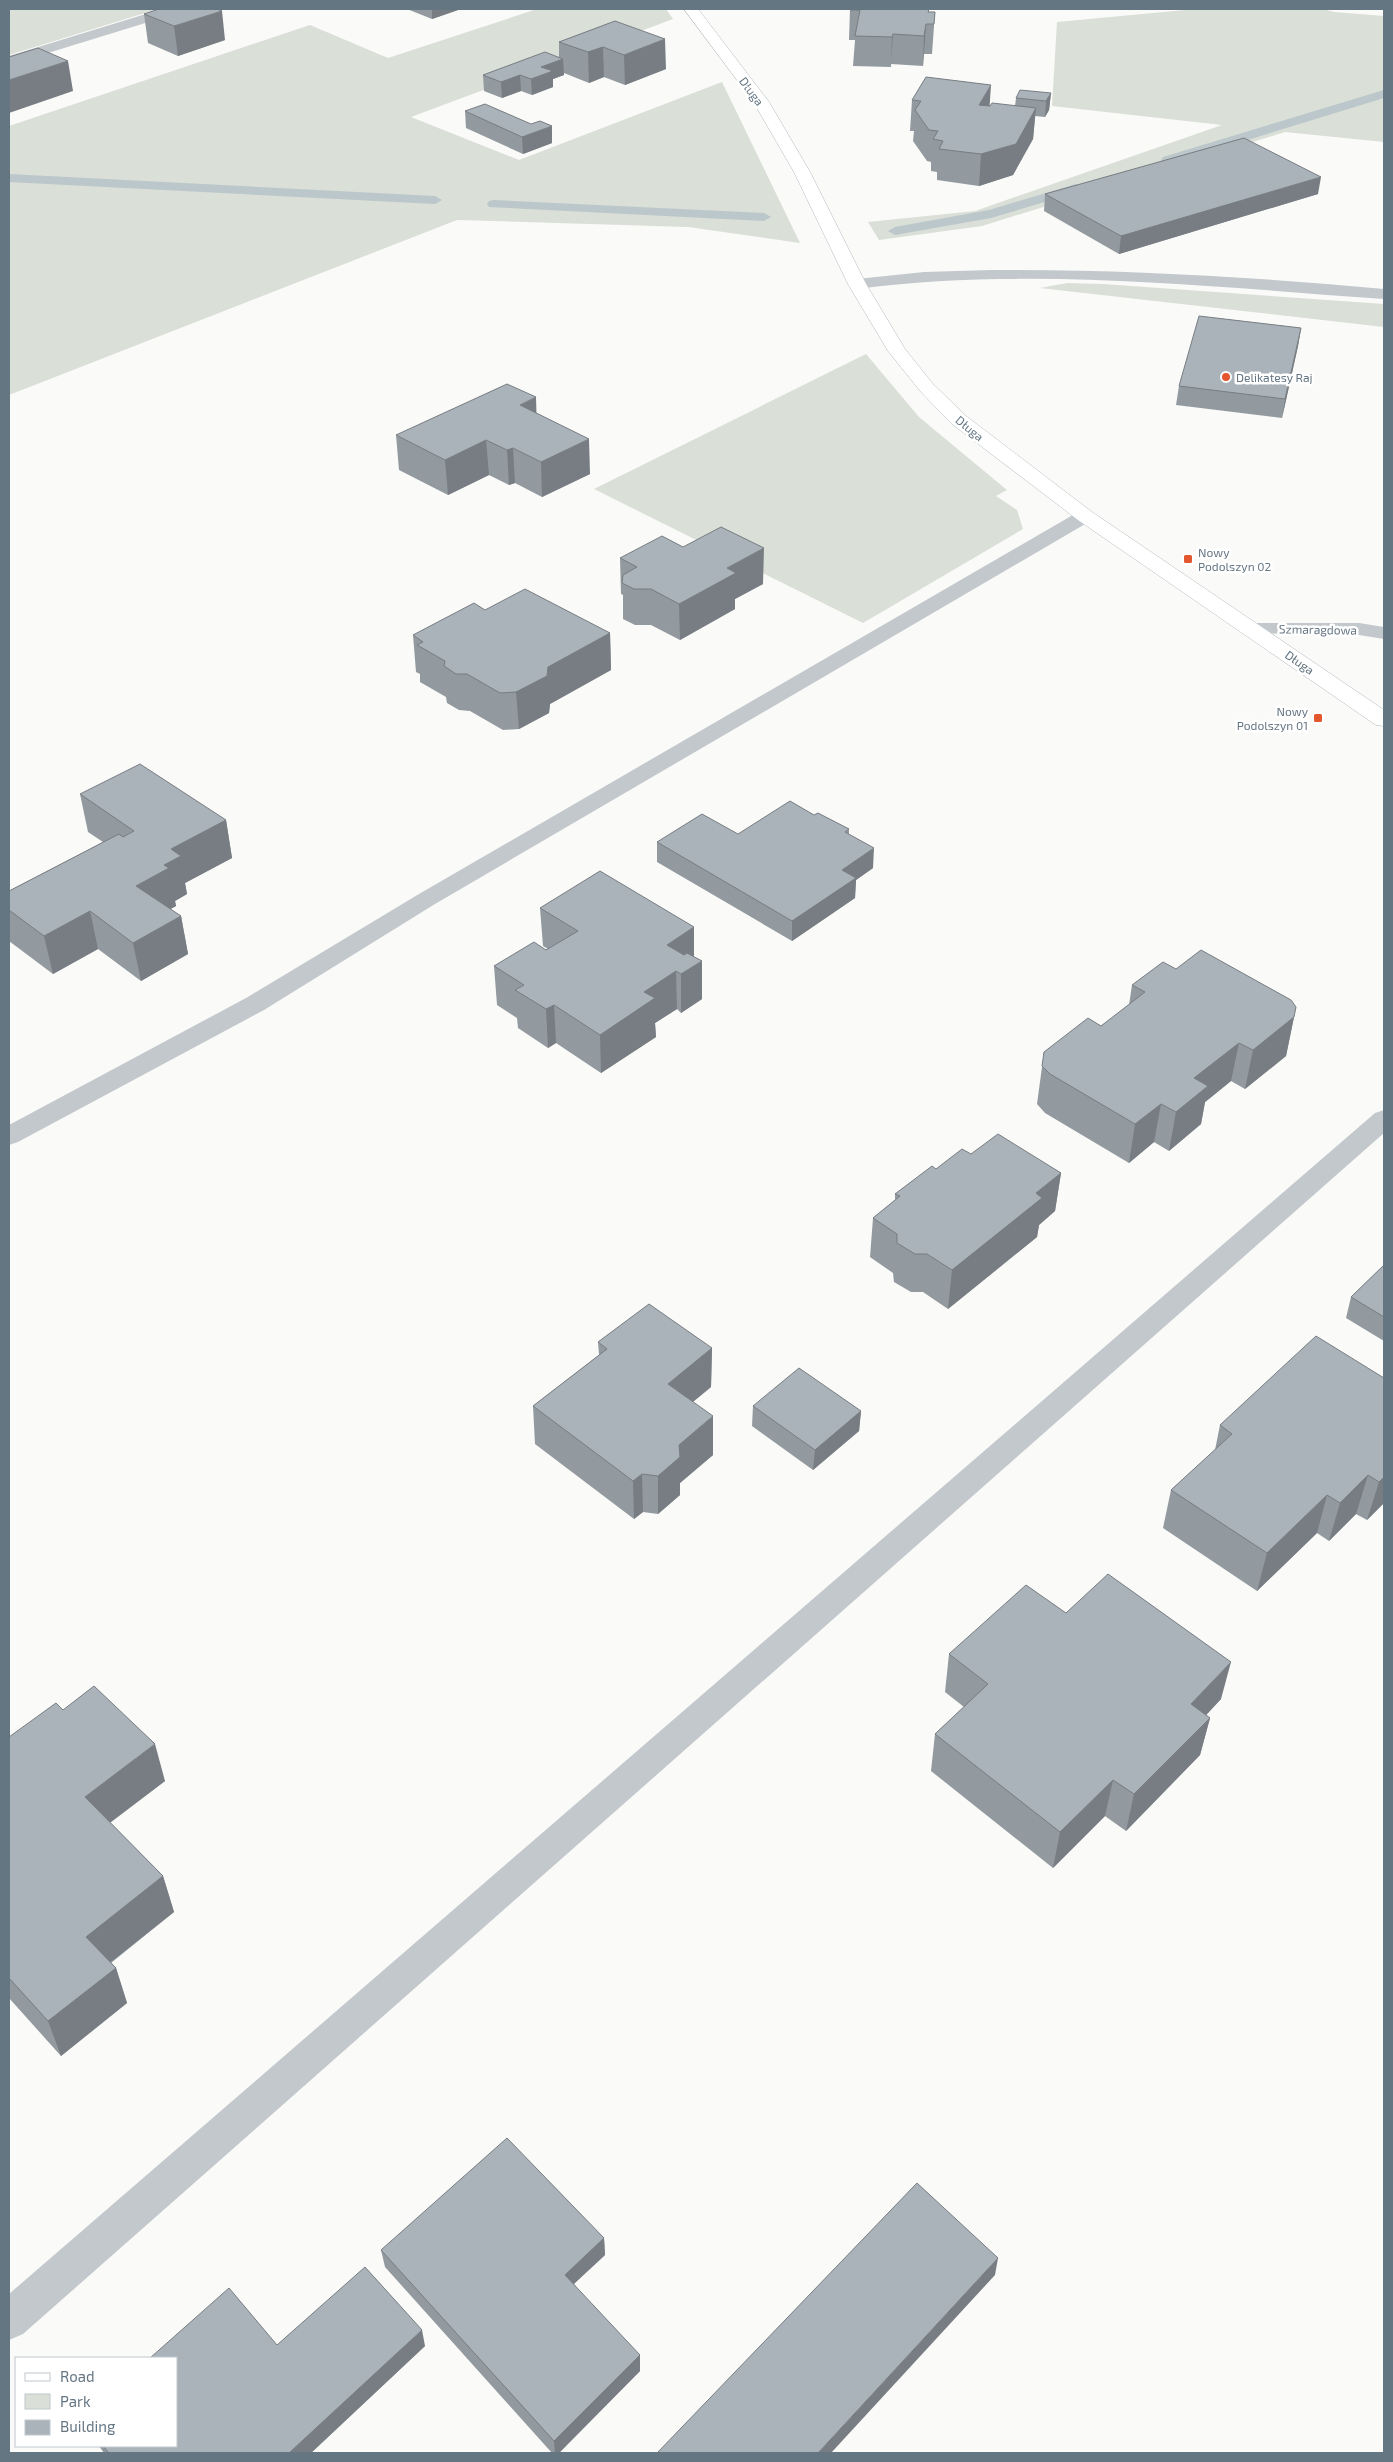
<svg xmlns="http://www.w3.org/2000/svg" width="1393" height="2462" viewBox="0 0 1393 2462" font-family="'Exo 2',sans-serif">
<rect width="100%" height="100%" fill="#fafaf8"/>
<g fill="#dadfd7">
<path d="M9 9H158L9 55Z"/>
<path d="M537 9H666L673 19 411 117 519 160 722 82 800 243 688 227 457 220 9 395V126L310 25 388 58Z"/>
<path d="M1196 9H1323L1334 12 1384 16V142L1285 132 982 226 879 240 868 222 975 211 1222 125 1052 106 1057 22Z"/>
<path d="M1067 283 1103 284 1384 304V327L1040 288Z"/>
<path d="M866 354 919 417 1007 490 996 496 1017 510 1023 529 863 623 594 489Z"/>
</g>
<g fill="none" stroke-linecap="round" stroke-linejoin="round">
<g fill="#bbc7cb" fill-rule="evenodd">
<path d="M1384 90V98L1173 163H1163L1161 160 1163 157Z"/>
<path d="M9 174 435 196 442 200 435 204 9 182Z"/>
<path d="M1076 184 1083 188 1081 191 991 218 895 235 888 231 895 227 989 210Z"/>
<path d="M494 200 764 213 771 217 764 221 489 207 487 204 489 201Z"/>
</g>
<defs>
<path id="secondary" d="M684 9H698L769 102 810 172 866 284 905 349 933 384 966 416 1092 512 1384 710V726L1376 725 1078 520 952 424 921 392 888 351 848 284 794 172 754 103Z"/>
</defs>
<use href="#secondary" stroke="#b3babf" stroke-width="1"/>
<g fill="#c3c8cc" fill-rule="evenodd">
<path d="M162 9H183L181 12 9 65V56Z"/>
<path d="M991 270C1122 269 1253 277 1384 289V299C1210 287 1032 266 857 289L851 288 848 284 851 280 857 279 924 272Z"/>
<path d="M1085 510 1092 512 1095 516 1092 520 435 904 264 1010 18 1142 9 1145V1125L246 998 419 894 1078 512Z"/>
<path d="M1384 1110V1133L23 2334 9 2340V2294L1375 1113Z"/>
</g>
<path fill="#c3c8cc" fill-rule="evenodd" d="M1252 623H1359L1384 627V639L1359 635 1245 633 1242 629 1245 625Z"/>
<use href="#secondary" fill="#fff" fill-rule="evenodd"/>
</g>
<g fill="#929a9f">
<path d="M407 9H461L432 19Z"/>
<path d="M850 9 935 12 932 54H924L923 66 891 64V67L853 66 855 40H849Z"/>
<path d="M144 14 225 40 178 56 148 43Z"/>
<path d="M615 21 666 69 625 85 604 77 589 83 564 73V75L553 79V87L532 95 521 91 502 98 484 91 483 75 559 57V42Z"/>
<path d="M1051 93 1049 110 1045 117 1035 116 1033 139 1013 175 979 186 937 180V172L931 171V162L927 161 913 141 914 131H910L912 100 989 106H1015L1016 98Z"/>
<path d="M465 111 552 143 523 154 466 128Z"/>
<path d="M1045 194H1318L1119 254 1044 211Z"/>
<path d="M1301 328 1298 346 1282 418 1176 405 1179 386Z"/>
<path d="M536 413 590 474 542 497 515 483 509 485 489 475 448 495 399 470 396 435Z"/>
<path d="M683 547 763 584 735 599V609L680 640 651 625H635L623 619V595L621 594 620 558Z"/>
<path d="M485 610 610 633 611 670 550 704 549 713 519 729 503 730 470 711 459 710 447 703 446 697 420 682V674L416 672 413 635Z"/>
<path d="M80 794 226 820 232 858 185 883 187 894 175 901 176 906 170 909 181 916 188 954 141 981 98 949 53 974 9 941V891L103 842 88 832Z"/>
<path d="M814 815 849 829V834L873 868 856 880 855 898 792 941 657 862V842L738 834Z"/>
<path d="M540 908 694 927V957L702 961V999L681 1013 677 1009 655 1023 656 1037 601 1073 556 1043 548 1048 518 1028 517 1018 497 1005 494 966 548 949 543 946Z"/>
<path d="M1176 969 1294 1017 1286 1056 1245 1089 1231 1081 1209 1099 1205 1102 1201 1124 1169 1151 1154 1142 1129 1163 1045 1113 1037 1104 1044 1052 1101 1026 1129 1005 1132 985Z"/>
<path d="M971 1154 1061 1173 1055 1211 1039 1225 1037 1237 948 1309 923 1292H911L894 1282 893 1273 870 1257 873 1218 895 1200V1194L936 1169Z"/>
<path d="M1384 1265V1341L1346 1318 1351 1297Z"/>
<path d="M598 1342 712 1348 711 1387 693 1402 713 1455 680 1483V1495L658 1514 643 1512 634 1519 535 1444 533 1406 599 1355Z"/>
<path d="M1384 1378V1503L1367 1520 1356 1514 1329 1541 1317 1533 1257 1591 1163 1528 1171 1490 1215 1450 1220 1425Z"/>
<path d="M753 1406 861 1411 859 1431 813 1470 752 1426Z"/>
<path d="M1066 1613 1221 1699 1206 1715 1210 1718 1200 1755 1126 1831 1105 1816 1053 1868 931 1771 935 1734 964 1707 945 1692 949 1654Z"/>
<path d="M63 1710 165 1781 110 1823 163 1876 174 1912 111 1963 116 1968 127 2003 61 2056 9 1998V1737Z"/>
<path d="M604 2238 605 2255 574 2284 640 2371 559 2453H552L385 2267 381 2250Z"/>
<path d="M277 2345 425 2346 311 2453H104L99 2446H176Z"/>
</g>
<g fill="#777d82">
<path d="M432 9H461L432 19Z"/>
<path d="M222 11 225 40 178 56 174 26Z"/>
<path d="M926 24 924 54 923 66 924 36Z"/>
<path d="M893 34 891 64V67L892 37Z"/>
<path d="M665 39 666 69 625 85 624 55Z"/>
<path d="M603 47 604 77 589 83 588 52Z"/>
<path d="M563 59 564 75 553 79V87L532 95 531 79 541 67Z"/>
<path d="M68 61 73 91 9 113V80Z"/>
<path d="M520 75 521 91 502 98 501 82Z"/>
<path d="M991 85 989 115 979 105Z"/>
<path d="M1051 93 1049 110 1045 117 1046 101Z"/>
<path d="M1036 108 1033 139 1013 175 979 186 981 154Z"/>
<path d="M552 126V143L523 154 522 137Z"/>
<path d="M1321 177 1318 194 1119 254 1121 236Z"/>
<path d="M1301 328 1298 346 1282 418 1285 399Z"/>
<path d="M536 397 537 432 520 405Z"/>
<path d="M589 439 590 474 542 497 541 462Z"/>
<path d="M486 440 489 475 448 495 445 460Z"/>
<path d="M513 448 515 483 509 485 507 450Z"/>
<path d="M764 548 763 584 735 599V609L680 640 679 604 727 568Z"/>
<path d="M610 633 611 670 550 704 549 713 519 729 516 692 548 667Z"/>
<path d="M226 820 232 858 185 883 187 894 175 901 176 906 144 924 136 886 164 865 171 849Z"/>
<path d="M874 848 873 868 856 880 855 898 792 941V921L842 870Z"/>
<path d="M90 911 98 949 53 974 44 936Z"/>
<path d="M181 916 188 954 141 981 133 943Z"/>
<path d="M694 927V965L676 971 677 1009 655 1023 656 1037 601 1073 600 1035 644 992 667 945Z"/>
<path d="M702 961V999L681 1013V974Z"/>
<path d="M554 1005 556 1043 548 1048 546 1009Z"/>
<path d="M1294 1017 1286 1056 1245 1089 1253 1050Z"/>
<path d="M1239 1043 1231 1081 1205 1102 1201 1124 1169 1151 1176 1112 1194 1078Z"/>
<path d="M1161 1104 1154 1142 1129 1163 1135 1124Z"/>
<path d="M1061 1173 1055 1211 1039 1225 1037 1237 948 1309 952 1270 1036 1193Z"/>
<path d="M712 1348 711 1387 668 1422V1384Z"/>
<path d="M861 1411 859 1431 813 1470 815 1450Z"/>
<path d="M713 1416V1455L680 1483V1495L658 1514V1476L679 1445Z"/>
<path d="M642 1474 643 1512 634 1519 633 1481Z"/>
<path d="M1368 1475 1356 1514 1329 1541 1340 1503Z"/>
<path d="M1384 1477V1503L1367 1520 1379 1482Z"/>
<path d="M1327 1495 1317 1533 1257 1591 1267 1553Z"/>
<path d="M1231 1662 1221 1699 1182 1741 1191 1704Z"/>
<path d="M1210 1718 1200 1755 1126 1831 1134 1794Z"/>
<path d="M155 1744 165 1781 96 1833 85 1797Z"/>
<path d="M1113 1780 1105 1816 1053 1868 1060 1832Z"/>
<path d="M163 1876 174 1912 98 1972 86 1937Z"/>
<path d="M116 1968 127 2003 61 2056 48 2021Z"/>
<path d="M604 2238 605 2255 566 2291 565 2275Z"/>
<path d="M998 2258 995 2275 831 2453H818Z"/>
<path d="M422 2330 425 2346 311 2453H289Z"/>
<path d="M640 2355V2371L559 2453H555L554 2441Z"/>
</g>
<g fill="#aab3b9" stroke="#777d82">
<path d="M159 9H217L222 11 174 26 144 14Z"/>
<path d="M850 9H929L928 12H935L934 24H926L924 36 893 34 892 37 855 36 860 10H850Z"/>
<path d="M615 21 665 39 624 55 603 47 588 52 559 42Z"/>
<path d="M38 48 68 61 9 80V57Z"/>
<path d="M545 52 563 59 541 67 553 71 531 79 520 75 501 82 483 75Z"/>
<path d="M926 77 991 85 979 105 990 106 992 103 1036 108 1016 144 981 154 939 149 943 141 933 139 938 131 929 130 915 110 921 101 912 100Z"/>
<path d="M1020 90 1051 93 1046 101 1016 98Z"/>
<path d="M485 104 531 124 540 121 552 126 522 137 465 111Z"/>
<path d="M1244 138 1321 177 1121 236 1045 194Z"/>
<path d="M1199 316 1301 328 1285 399 1179 386Z"/>
<path d="M507 384 536 397 520 405 589 439 541 462 513 448 507 450 486 440 445 460 396 435Z"/>
<path d="M721 527 764 548 727 568 736 573 679 604 651 589H634L622 583 623 575 637 567 620 558 662 536 683 547Z"/>
<path d="M525 589 610 633 548 667 547 676 516 692 500 693 467 674H456L444 666 445 661 417 645 423 642 413 635 474 603 485 610Z"/>
<path d="M140 764 226 820 171 849 181 856 164 865 169 868 136 886 181 916 133 943 90 911 44 936 9 910V891L119 834 123 837 134 831 80 794Z"/>
<path d="M790 801 814 815 818 813 849 829 845 832 874 848 842 870 856 878 792 921 657 842 702 814 738 834Z"/>
<path d="M600 871 694 927 667 945 684 955 687 953 702 961 681 974 676 971 644 992 655 998 600 1035 554 1005 546 1009 515 990 524 985 494 966 534 942 546 950 578 931 540 908Z"/>
<path d="M1201 950 1291 1000 1296 1007 1294 1017 1253 1050 1239 1043 1194 1078 1208 1086 1176 1112 1161 1104 1135 1124 1050 1074 1042 1066 1044 1052 1088 1018 1101 1026 1145 992 1132 985 1163 962 1176 969Z"/>
<path d="M998 1134 1061 1173 1036 1193 1042 1198 952 1270 927 1254H915L897 1243V1234L873 1218 900 1196 895 1194 932 1166 936 1169 962 1149 971 1154Z"/>
<path d="M1384 1265V1317L1351 1297Z"/>
<path d="M649 1304 712 1348 668 1384 713 1416 679 1445 680 1457 658 1476 642 1474 633 1481 533 1406 607 1349 598 1342Z"/>
<path d="M1316 1336 1384 1378V1477L1379 1482 1368 1475 1340 1503 1327 1495 1267 1553 1171 1490 1232 1434 1220 1425Z"/>
<path d="M799 1368 861 1411 815 1450 753 1406Z"/>
<path d="M1108 1574 1231 1662 1191 1704 1210 1718 1134 1794 1113 1780 1060 1832 935 1734 988 1684 949 1654 1026 1585 1066 1613Z"/>
<path d="M94 1686 155 1744 85 1797 163 1876 86 1937 116 1968 48 2021 9 1978V1737L56 1703 63 1710Z"/>
<path d="M507 2138 604 2238 565 2275 640 2355 554 2441 381 2250Z"/>
<path d="M917 2183 998 2258 818 2453H657Z"/>
<path d="M365 2267 422 2330 289 2453H109L103 2446H176V2358H150L229 2288 277 2345Z"/>
</g>
<g fill="#e4572e" stroke="#fff" stroke-width="2">
<circle cx="1226" cy="377" r="5"/>
<rect x="1183" y="554" width="10" height="10" rx="2.5"/>
<rect x="1313" y="713" width="10" height="10" rx="2.5"/>
</g>
<g text-anchor="middle" dominant-baseline="central" stroke-width="5" stroke-linejoin="round" paint-order="stroke">
<g font-size="12" fill="#657683" stroke="#fff">
<text transform="translate(752 91) rotate(54)">Długa</text>
<text transform="translate(970 428) rotate(40)">Długa</text>
<text transform="translate(1318 629) rotate(1)">Szmaragdowa</text>
<text transform="translate(1300 662) rotate(35)">Długa</text>
</g>
<g font-size="12" fill="#657683" stroke="#fff" text-anchor="start">
<text x="1236" y="377">Delikatesy Raj</text>
<text x="1198" y="552">Nowy<tspan x="1198" dy="14">Podolszyn 02</tspan></text>
<text x="1308" y="711" text-anchor="end">Nowy<tspan x="1308" dy="14">Podolszyn 01</tspan></text>
</g>
</g>
<rect width="1393" height="2462" fill="none" stroke="#657683" stroke-width="20"/>
<rect x="15" y="2357" width="162" height="90" fill="#ffffff" stroke="#c1c8cd"/>
<rect x="25" y="2373" width="25" height="8" fill="#ffffff" stroke="#c1c8cd"/>
<text x="60" y="2382" font-size="15" fill="#657683">Road</text>
<rect x="25" y="2394" width="25" height="15" fill="#dadfd7" stroke="#c1c8cd"/>
<text x="60" y="2407" font-size="15" fill="#657683">Park</text>
<rect x="25" y="2420" width="25" height="15" fill="#aab3b9" stroke="#c1c8cd"/>
<text x="60" y="2432" font-size="15" fill="#657683">Building</text>
</svg>
